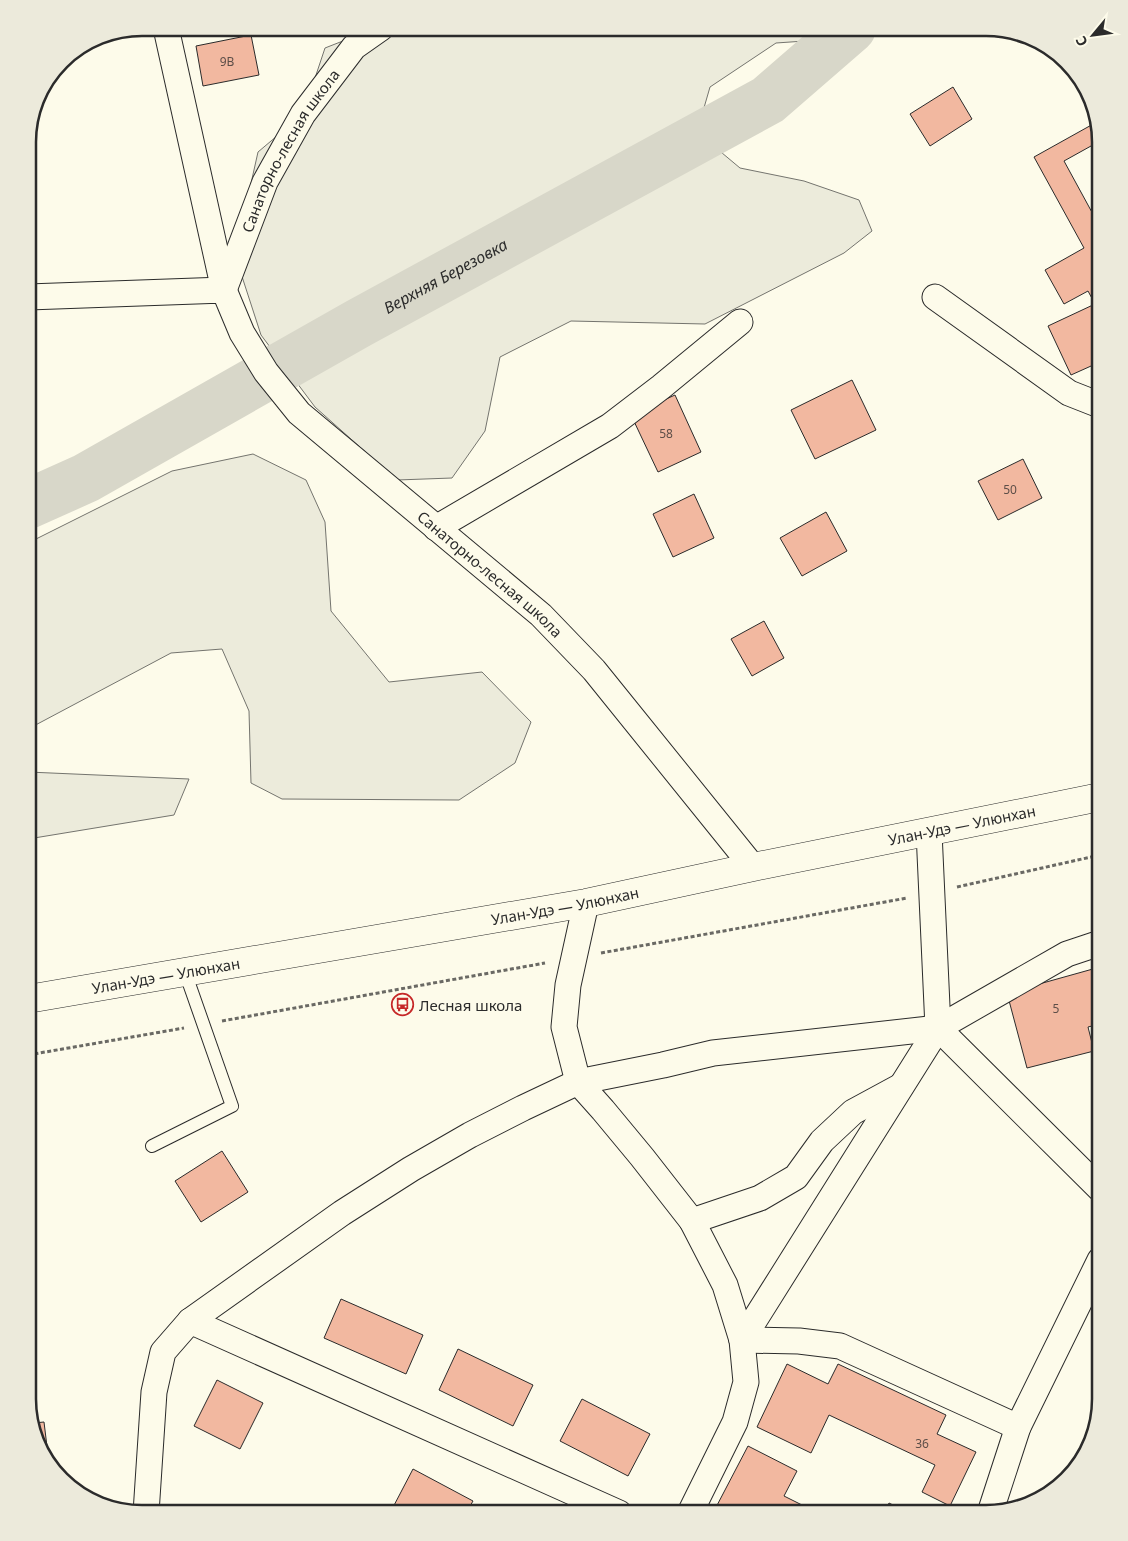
<svg xmlns="http://www.w3.org/2000/svg" width="1128" height="1541" viewBox="0 0 1128 1541" font-family="'Noto Sans',sans-serif">
<rect width="100%" height="100%" fill="#fdfbea"/>
<g fill="#ecebdb" stroke="#74746e">
<path d="M376 28H888L863 37 776 43 710 87 697 132 740 168 804 181 859 200 872 231 844 253 705 324 571 321 500 357 485 431 452 478 397 480 315 407 261 335 235 255 258 152 303 114 325 48Z"/>
<path d="M253 454 306 480 325 522 331 611 389 682 482 672 531 722 515 763 459 800 282 799 251 783 249 711 222 649 171 653 28 729V542H30L172 471Z"/>
<path d="M28 772 189 779 174 815 28 839Z"/>
</g>
<g fill="none" stroke-linecap="round" stroke-linejoin="round">
<path stroke="#d8d7c9" stroke-width="50" id="s1" d="M28 504 86 478 359 323 768 100 851 28"/>
</g>
<g fill="#f2b8a0" stroke="#2b2b2b">
<path d="M251 35 259 75 203 86 196 46Z"/>
<path d="M953 87 972 119 930 146 910 114Z"/>
<path d="M1095 123 1100 141 1064 161 1100 227V362L1071 375 1048 326 1095 304 1088 291 1064 304 1045 270 1084 248 1034 157Z"/>
<path d="M852 380 876 430 815 459 791 410Z"/>
<path d="M675 395 701 452 658 472 631 415Z"/>
<path d="M1023 459 1042 498 998 520 978 481Z"/>
<path d="M694 494 714 538 673 557 653 514Z"/>
<path d="M826 512 847 551 802 576 780 538Z"/>
<path d="M764 621 784 658 752 676 731 639Z"/>
<path d="M1100 967V1024L1088 1027 1094 1051 1027 1068 1007 993Z"/>
<path d="M222 1151 248 1192 201 1222 175 1181Z"/>
<path d="M341 1299 423 1335 406 1374 324 1338Z"/>
<path d="M458 1349 533 1385 513 1426 439 1390Z"/>
<path d="M787 1364 828 1384 838 1364 946 1415 937 1434 976 1452 950 1506 922 1492 935 1465 829 1415 811 1453 757 1427Z"/>
<path d="M217 1380 263 1403 240 1449 194 1426Z"/>
<path d="M582 1399 650 1434 628 1476 560 1441Z"/>
<path d="M44 1422 49 1463 43 1457 34 1423Z"/>
<path d="M748 1446 797 1471 784 1496 818 1513H713Z"/>
<path d="M413 1469 473 1501 466 1513H390Z"/>
<path d="M889 1503 909 1513H884Z"/>
</g>
<g fill="none" stroke-linecap="round" stroke-linejoin="round">
<defs>
<path id="service" d="M152 1146 232 1106 185 972"/>
<g id="minor">
<path d="M166 28 224 290"/>
<path id="s2" d="M224 290 265 182 303 114 354 47 381 28"/>
<path id="s3" d="M28 297 224 290 242 333 266 372 299 413 541 615 594 670 753 867"/>
<path d="M935 297 1069 393 1097 404H1100"/>
<path d="M436 528 610 426 661 387 740 322"/>
<path d="M586 903 568 985 564 1027 578 1082 603 1110 642 1157 692 1221 725 1285 742 1340 746 1382 735 1422 690 1513"/>
<path d="M938 1028 1100 1189"/>
<path d="M692 1221 760 1198 796 1177 822 1141 853 1112 901 1086"/>
<path d="M190 1321 619 1513"/>
<path d="M742 1340 938 1028 929 832"/>
<path d="M742 1340 799 1341 840 1346 1018 1427"/>
<path d="M146 1513 154 1392 163 1352 190 1321 342 1213 411 1169 470 1135 523 1108 578 1082 663 1065 713 1053 938 1028 1067 954 1100 943"/>
<path d="M990 1513 1018 1427 1100 1260"/>
</g>
<g id="primary">
<path id="s4" d="M28 999 586 903 753 867 1100 797"/>
</g>
</defs>
<use href="#service" stroke="#2b2b2b" stroke-width="14"/>
<use href="#minor" stroke="#2b2b2b" stroke-width="27"/>
<use href="#primary" stroke="#2b2b2b" stroke-width="29"/>
<g stroke="#6a6964" stroke-width="3" stroke-dasharray="4 2.5" stroke-linecap="butt">
<path d="M957 887 1100 855"/>
<path d="M601 953 907 898"/>
<path d="M222 1021 545 963"/>
<path d="M28 1055 184 1028"/>
</g>
<use href="#service" stroke="#fdfbea" stroke-width="12"/>
<use href="#minor" stroke="#fdfbea" stroke-width="25"/>
<use href="#primary" stroke="#fdfbea" stroke-width="28"/>
</g>
<defs>
<symbol id="bus-ring" viewBox="-11 -11 22 22"><circle r="9.5" fill="#fdfbea" stroke="#c62828" stroke-width="1.5"/><path d="M-5-6H5V4H4V6H2V4H-2V6H-4V4H-5ZM-3.5-4V0h7V-4ZM-3.5 1.2v1.5H-2V1.2ZM2 1.2v1.5H3.5V1.2Z" fill="#c62828"/></symbol>
</defs>
<g fill-rule="evenodd">
<use href="#bus-ring" x="390" y="992" width="25" height="25"/>
</g>
<g text-anchor="middle" dominant-baseline="central" stroke-width="4" stroke-linejoin="round" paint-order="stroke">
<g font-size="12" fill="#5d4e48">
<text x="227" y="61">9В</text>
<text x="666" y="433">58</text>
<text x="1010" y="489">50</text>
<text x="1056" y="1008">5</text>
<text x="922" y="1443">36</text>
</g>
<g font-size="15" fill="#2b2b2b" stroke="#fdfbea">
<text stroke="none"><textPath href="#s2" startOffset="155">Санаторно-лесная школа</textPath></text>
<text stroke="none"><textPath href="#s3" startOffset="591">Санаторно-лесная школа</textPath></text>
<text stroke="none"><textPath href="#s4" startOffset="950">Улан-Удэ — Улюнхан</textPath></text>
<text stroke="none"><textPath href="#s4" startOffset="545">Улан-Удэ — Улюнхан</textPath></text>
<text stroke="none"><textPath href="#s4" startOffset="140">Улан-Удэ — Улюнхан</textPath></text>
</g>
<g font-size="15" fill="#2b2b2b" stroke="#fdfbea" text-anchor="start">
<text x="419" y="1005">Лесная школа</text>
</g>
<g font-size="16" font-style="italic" fill="#2b2b2b" stroke="#fdfbea">
<text stroke="none"><textPath href="#s1" startOffset="476">Верхняя Березовка</textPath></text>
</g>
</g>
<path d="M0 0H1128V1541H0ZM142 36H986A106 106 0 0 1 1092 142V1399A106 106 0 0 1 986 1505H142A106 106 0 0 1 36 1399V142A106 106 0 0 1 142 36Z" fill="#eceadb" fill-rule="evenodd"/>
<path fill="none" stroke="#2b2b2b" stroke-width="2.5" d="M142 36H986A106 106 0 0 1 1092 142V1399A106 106 0 0 1 986 1505H142A106 106 0 0 1 36 1399V142A106 106 0 0 1 142 36Z"/>
<g transform="translate(1093 35) rotate(241)" stroke="#fdfbea" stroke-width="4" paint-order="stroke">
<path d="M0-4L9 19L0 12L-9 19Z" fill="#2b2b2b"/>
<text y="-8" font-size="14" font-weight="bold" text-anchor="middle" fill="#2b2b2b">С</text>
</g>
</svg>
